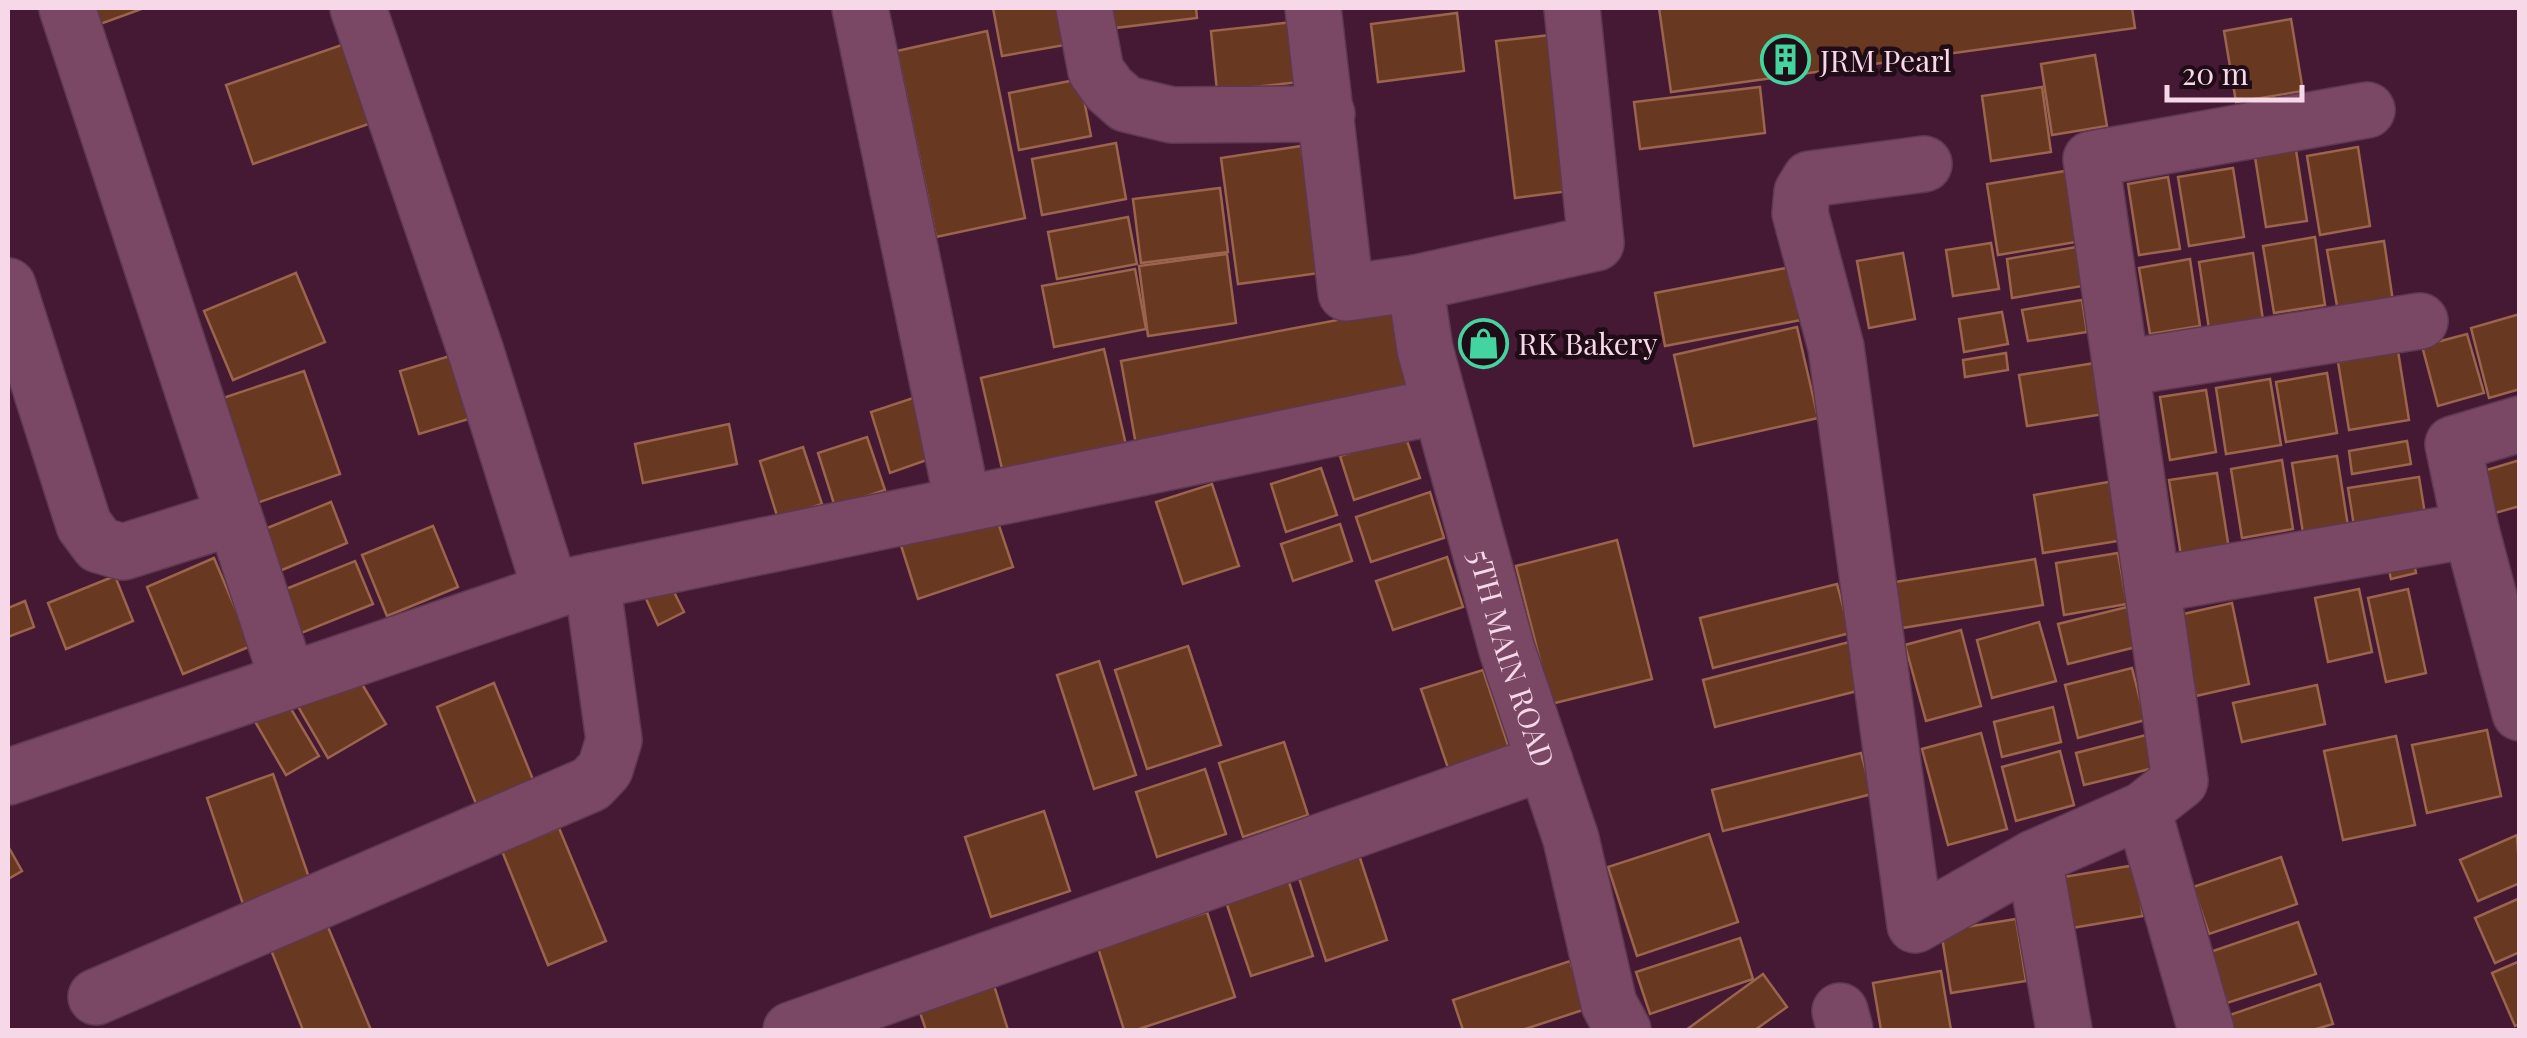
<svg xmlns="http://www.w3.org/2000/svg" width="2527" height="1038" viewBox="0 0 2527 1038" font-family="'Playfair Display',serif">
<rect width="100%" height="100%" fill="#451834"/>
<g fill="#693820" stroke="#9b644c" stroke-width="2.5">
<path d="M89 8H144L95 26Z"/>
<path d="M993 8H1069L1076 43 1002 56Z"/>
<path d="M1112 8H1196L1197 18 1115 28Z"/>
<path d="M1659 8H2132L2135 28 1671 92Z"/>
<path d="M1457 13 1464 71 1378 82 1371 24Z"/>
<path d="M2291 19 2303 91 2236 102 2224 31Z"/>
<path d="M1294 22 1300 82 1217 91 1211 31Z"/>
<path d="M987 31 1025 218 936 237 897 51Z"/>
<path d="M1559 34 1578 190 1515 198 1496 41Z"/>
<path d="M356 40 383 119 253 164 226 85Z"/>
<path d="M2095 55 2107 126 2052 135 2041 64Z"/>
<path d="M1080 79 1091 136 1019 150 1009 93Z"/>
<path d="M1760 87 1765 133 1640 149 1634 102Z"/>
<path d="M2042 87 2051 152 1991 161 1982 96Z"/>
<path d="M1116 143 1126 199 1042 215 1032 159Z"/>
<path d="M1301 146 1302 153 1318 151 1334 271 1238 284 1221 158Z"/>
<path d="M2358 147 2370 226 2320 235 2307 156Z"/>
<path d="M2296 150 2307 221 2266 227 2255 157Z"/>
<path d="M2233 168 2244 237 2189 246 2178 177Z"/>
<path d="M2071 170 2082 241 1998 255 1987 184Z"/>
<path d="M2168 177 2180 249 2139 255 2128 184Z"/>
<path d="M1220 188 1228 252 1141 263 1133 199Z"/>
<path d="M1128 217 1137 264 1057 279 1048 232Z"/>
<path d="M2315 237 2325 305 2274 313 2263 246Z"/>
<path d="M2384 241 2394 308 2339 317 2327 250Z"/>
<path d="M1991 243 1999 289 1953 296 1946 250Z"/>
<path d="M2082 246 2088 285 2012 298 2007 259Z"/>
<path d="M1903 253 1915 319 1869 328 1857 261Z"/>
<path d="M2253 253 2263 320 2209 329 2199 262Z"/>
<path d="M1227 254 1236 323 1148 336 1139 266Z"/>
<path d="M2190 259 2200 326 2150 334 2139 268Z"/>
<path d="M1791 267 1801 320 1665 346 1655 293Z"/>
<path d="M1135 269 1146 329 1054 347 1042 286Z"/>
<path d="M296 273 325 342 233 380 204 311Z"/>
<path d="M2082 300 2087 332 2028 341 2022 310Z"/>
<path d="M1396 309 1414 403 1138 456 1121 361Z"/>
<path d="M2002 312 2008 344 1964 352 1959 319Z"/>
<path d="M2520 314V389L2489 398 2471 328Z"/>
<path d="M1797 327 1818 418 1694 446 1674 355Z"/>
<path d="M2467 334 2484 393 2438 406 2422 346Z"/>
<path d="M1104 349 1129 458 1006 486 981 378Z"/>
<path d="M2398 351 2409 420 2349 430 2338 362Z"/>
<path d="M2006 353 2008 370 1965 377 1963 360Z"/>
<path d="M453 355 472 418 419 434 400 371Z"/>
<path d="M2095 363 2104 414 2027 426 2019 375Z"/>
<path d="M304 371 340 474 251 505 214 401Z"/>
<path d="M2327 373 2337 433 2286 442 2276 382Z"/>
<path d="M2270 379 2281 445 2226 454 2216 388Z"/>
<path d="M2206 390 2216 452 2170 460 2160 397Z"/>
<path d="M922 395 941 455 890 473 871 412Z"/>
<path d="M729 424 737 464 643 483 635 444Z"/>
<path d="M1405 435 1420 478 1354 500 1340 456Z"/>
<path d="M867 437 885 490 835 507 818 453Z"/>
<path d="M2407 441 2411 464 2352 474 2349 451Z"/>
<path d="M803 447 822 504 778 519 760 461Z"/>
<path d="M2337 456 2348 526 2303 533 2292 463Z"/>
<path d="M2282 460 2293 529 2242 538 2231 469Z"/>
<path d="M2520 460V506L2495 513 2483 471Z"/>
<path d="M1321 468 1337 515 1286 532 1271 484Z"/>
<path d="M2217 473 2230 555 2182 562 2169 480Z"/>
<path d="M2419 477 2425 514 2354 526 2348 488Z"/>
<path d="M2114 481 2124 540 2043 553 2034 495Z"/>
<path d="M1212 484 1239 566 1183 584 1156 502Z"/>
<path d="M1430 492 1444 538 1371 562 1356 517Z"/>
<path d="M331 502 347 543 277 572 260 531Z"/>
<path d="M992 505 1013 567 918 599 898 536Z"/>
<path d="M1340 524 1352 561 1293 581 1281 544Z"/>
<path d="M433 526 458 587 387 616 362 555Z"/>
<path d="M1617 540 1652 679 1551 704 1516 566Z"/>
<path d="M2412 552 2416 573 2391 579 2386 558Z"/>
<path d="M2118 553 2127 604 2064 615 2056 563Z"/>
<path d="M1447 557 1463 607 1393 630 1376 581Z"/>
<path d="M214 558 251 646 183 674 147 587Z"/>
<path d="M2035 559 2043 605 1896 629 1889 583Z"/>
<path d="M355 561 373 604 299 634 281 591Z"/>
<path d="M115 576 133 621 66 649 48 603Z"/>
<path d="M668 580 684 612 658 625 643 592Z"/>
<path d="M1837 584 1850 633 1713 668 1700 618Z"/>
<path d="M2359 589 2372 652 2328 662 2315 598Z"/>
<path d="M2408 589 2426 673 2386 682 2368 598Z"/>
<path d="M25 601 34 627 8 637V608Z"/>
<path d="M2232 603 2249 684 2196 696 2179 615Z"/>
<path d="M2127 607 2136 647 2068 664 2058 624Z"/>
<path d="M2039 622 2056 681 1992 698 1977 640Z"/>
<path d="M1961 630 1981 706 1926 721 1905 645Z"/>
<path d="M1849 642 1861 690 1715 727 1703 680Z"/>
<path d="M1188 646 1221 745 1147 769 1115 670Z"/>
<path d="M1099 661 1136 775 1094 789 1057 675Z"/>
<path d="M350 664 386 724 328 758 293 698Z"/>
<path d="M2132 668 2145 720 2078 738 2065 685Z"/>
<path d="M1483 670 1509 748 1448 768 1421 689Z"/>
<path d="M494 683 540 797 483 821 437 707Z"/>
<path d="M2317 685 2325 724 2242 742 2233 703Z"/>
<path d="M278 687 319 756 286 775 246 706Z"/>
<path d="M2053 707 2061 742 2002 757 1994 722Z"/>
<path d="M2487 730 2501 796 2427 813 2412 745Z"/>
<path d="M1981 733 2007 829 1948 845 1922 749Z"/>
<path d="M2146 735 2154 768 2084 785 2076 753Z"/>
<path d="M2396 736 2415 825 2343 840 2324 751Z"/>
<path d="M1284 742 1308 815 1243 837 1219 763Z"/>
<path d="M2060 751 2074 805 2016 821 2002 767Z"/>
<path d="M1861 753 1872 794 1723 831 1712 790Z"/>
<path d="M1205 769 1226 834 1157 857 1136 792Z"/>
<path d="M273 774 313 889 246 913 207 798Z"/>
<path d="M1044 811 1070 891 991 917 965 837Z"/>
<path d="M559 828 606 941 548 965 502 851Z"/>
<path d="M1709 834 1738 922 1637 956 1608 867Z"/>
<path d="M2517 835 2520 883 2478 901 2460 860Z"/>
<path d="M8 846 22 871 8 879Z"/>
<path d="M1359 855 1387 940 1326 961 1298 875Z"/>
<path d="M2281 857 2297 904 2209 934 2193 887Z"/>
<path d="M2135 865 2143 916 2060 930 2052 879Z"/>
<path d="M1288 879 1313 956 1251 976 1225 899Z"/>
<path d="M2520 898V952L2495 963 2475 918Z"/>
<path d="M1207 912 1235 997 1136 1030H1124L1098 948Z"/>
<path d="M2016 919 2026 981 1951 993 1941 931Z"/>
<path d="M2298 922 2316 974 2227 1003 2210 952Z"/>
<path d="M328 927 371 1030H303L271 950Z"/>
<path d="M1740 938 1753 979 1650 1014 1636 972Z"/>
<path d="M1570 961 1586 1009 1522 1030H1463L1453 1000Z"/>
<path d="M2520 961V1024L2515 1026 2492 973Z"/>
<path d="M1941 971 1951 1030H1881L1873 983Z"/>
<path d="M1763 974 1787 1007 1755 1030H1686Z"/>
<path d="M992 979 1008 1030H926L917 1004Z"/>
<path d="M2320 984 2333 1024 2313 1030H2228L2224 1017Z"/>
</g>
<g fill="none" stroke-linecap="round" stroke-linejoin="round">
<defs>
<g id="minor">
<path d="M67 8 288 680"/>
<path d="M358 8 476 352 551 591"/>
<path d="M860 8 963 504"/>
<path d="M1084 8 1096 71 1109 89 1126 104 1172 115 1327 114"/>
<path d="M1313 8 1346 293 1415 283 1596 243 1572 8"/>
<path d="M1924 164 1810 179 1802 192 1800 213 1836 347 1915 925 2034 858 2143 810 2180 781 2091 159 2367 110"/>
<path id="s1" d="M1415 283 1425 349 1507 650 1571 839 1609 1004 1623 1030"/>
<path d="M8 286 84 525 99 545 123 552 234 517"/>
<path d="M2122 368 2420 321"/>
<path d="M2520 424 2453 444 2471 530 2520 713"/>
<path d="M2153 585 2471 530"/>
<path d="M8 777 564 587 1440 406"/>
<path d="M2143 810 2206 1030"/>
<path d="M2034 858 2064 1030"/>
<path d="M96 997 591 784 605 769 614 740 592 581"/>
<path d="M1840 1011 1845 1030"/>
<path d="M791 1030 1545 762"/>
</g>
</defs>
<use href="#minor" stroke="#5f3850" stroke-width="58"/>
<use href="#minor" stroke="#7a4865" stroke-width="55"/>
</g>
<defs>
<symbol id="building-ring" viewBox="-11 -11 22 22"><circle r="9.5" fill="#1f0c17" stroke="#43d4a0" stroke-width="1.5"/><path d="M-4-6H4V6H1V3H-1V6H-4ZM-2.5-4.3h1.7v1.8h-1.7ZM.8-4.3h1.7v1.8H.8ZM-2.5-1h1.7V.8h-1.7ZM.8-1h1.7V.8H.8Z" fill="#43d4a0"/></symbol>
<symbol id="shop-ring" viewBox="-11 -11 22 22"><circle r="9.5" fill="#1f0c17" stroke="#43d4a0" stroke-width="1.5"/><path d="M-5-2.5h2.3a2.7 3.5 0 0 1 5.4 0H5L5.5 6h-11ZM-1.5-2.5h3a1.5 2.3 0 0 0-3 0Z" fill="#43d4a0"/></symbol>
</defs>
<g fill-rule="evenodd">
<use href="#building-ring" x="1758" y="32" width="55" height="55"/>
<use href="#shop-ring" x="1456" y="316" width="55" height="55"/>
</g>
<g text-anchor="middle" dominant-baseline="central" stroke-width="9" stroke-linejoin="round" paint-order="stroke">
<g font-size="30" fill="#f7d8e8" stroke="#1f0c17" text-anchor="start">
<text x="1820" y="60">JRM Pearl</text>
<text x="1518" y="343">RK Bakery</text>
</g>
<g font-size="30" fill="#f7d8e8" stroke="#1f0c17">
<text stroke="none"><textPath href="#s1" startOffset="388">5TH MAIN ROAD</textPath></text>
</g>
</g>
<rect width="2527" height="1038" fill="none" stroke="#f7d8e8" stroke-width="20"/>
<path d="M2167 85v15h135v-15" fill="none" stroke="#f7d8e8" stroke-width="5"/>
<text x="2182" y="85" font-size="30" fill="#f7d8e8" stroke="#1f0c17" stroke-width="8" paint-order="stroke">20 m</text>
</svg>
